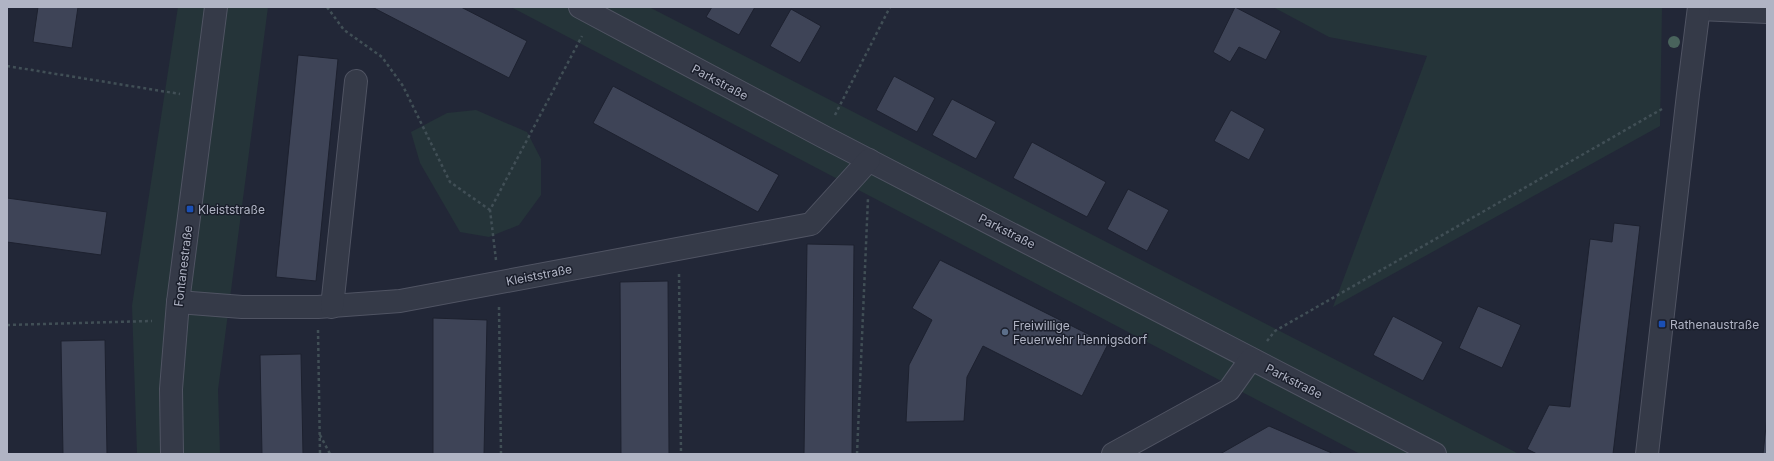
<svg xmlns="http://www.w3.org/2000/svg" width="1774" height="461" viewBox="0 0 1774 461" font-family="Inter,sans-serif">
<rect width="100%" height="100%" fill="#222737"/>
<g fill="#253439">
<path d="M178 7H268L218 390 220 454H137L132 306Z"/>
<path d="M511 7H649L1519 454H1360Z"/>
<path d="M1273 7H1662L1660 126 1333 307 1427 56 1329 37Z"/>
<path d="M476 110 527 132 541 159V195L519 225 489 237 460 232 420 163 411 132 447 113Z"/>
</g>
<g fill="#3e4457" stroke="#1d212f">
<path d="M38 7H78L72 48 33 42Z"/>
<path d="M372 7H461L527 41 509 78Z"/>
<path d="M712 7H755L739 35 706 17Z"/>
<path d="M1235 7 1281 31 1266 60 1239 47 1230 62 1213 52Z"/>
<path d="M791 9 821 26 800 63 770 46Z"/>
<path d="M298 55 338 59 316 281 276 277Z"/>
<path d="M894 76 935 98 917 132 876 110Z"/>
<path d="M613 86 779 175 758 212 593 123Z"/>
<path d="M952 99 996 122 976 159 932 135Z"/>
<path d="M1231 110 1265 129 1249 160 1214 141Z"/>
<path d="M1032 142 1106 182 1087 217 1013 178Z"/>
<path d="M1128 189 1169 210 1147 251 1107 229Z"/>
<path d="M7 198 107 212 101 255 7 242Z"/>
<path d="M1614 223 1640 226 1613 454H1537L1527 449 1549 405 1570 407 1590 239 1612 242Z"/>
<path d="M807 244 854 245 852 454H804Z"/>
<path d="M940 260 1108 344 1082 396 983 346 967 377 964 421 906 422 909 365 932 320 912 308Z"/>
<path d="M668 281 669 454H621L620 282Z"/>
<path d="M1478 306 1521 325 1502 368 1459 348Z"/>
<path d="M1393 316 1443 342 1423 381 1373 355Z"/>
<path d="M433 318 487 320 484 454H433Z"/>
<path d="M105 340 107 454H63L61 341Z"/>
<path d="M301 354 303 454H262L260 355Z"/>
<path d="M1767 417V454H1763Z"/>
<path d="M1269 426 1334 454H1220Z"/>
</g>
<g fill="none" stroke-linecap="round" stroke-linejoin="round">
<defs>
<g id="minor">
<path d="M580 7 824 137 1435 454"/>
<path d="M1699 9 1767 12"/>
<path d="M178 302 242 307H318L400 301 811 224 869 160"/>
<path d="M332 307 356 81"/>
<path d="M172 454 171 389 178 302 216 7"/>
<path d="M1113 454 1229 390 1251 359"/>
<path d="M1647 454 1688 94 1699 7"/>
</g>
</defs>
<use href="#minor" stroke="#505463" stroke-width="24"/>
<g stroke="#414f56" stroke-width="2.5" stroke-dasharray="3 3" stroke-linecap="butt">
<path d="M327 7 344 30 382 57 403 86 450 182 490 210"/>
<path d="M7 66 180 94"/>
<path d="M835 115 890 7"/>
<path d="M496 260 490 210 582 36"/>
<path d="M679 274 681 454"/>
<path d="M499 307 501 454"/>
<path d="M7 325 152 321"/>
<path d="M318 330 320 454"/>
<path d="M1267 341 1275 331 1662 109"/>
<path d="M320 435 330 454"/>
<path d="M857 454 868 198"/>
</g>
<use href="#minor" stroke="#353a48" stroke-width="22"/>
</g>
<circle fill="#49635c" cx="1674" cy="42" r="6"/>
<g fill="#1a4fb4" stroke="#1b1f2c" stroke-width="1.5">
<rect x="186" y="205" width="8" height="8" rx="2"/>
<rect x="1658" y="320" width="8" height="8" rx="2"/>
</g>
<circle fill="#5c6f8a" stroke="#1b1f2c" stroke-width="1.5" cx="1005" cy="332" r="4"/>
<g text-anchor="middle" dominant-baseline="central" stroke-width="3" stroke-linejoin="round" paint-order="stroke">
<g font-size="12" fill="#b0b4c4" stroke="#1b1f2c">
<text transform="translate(720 82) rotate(28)">Parkstraße</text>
<text transform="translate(1007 231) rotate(27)">Parkstraße</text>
<text transform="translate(183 266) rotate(-83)">Fontanestraße</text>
<text transform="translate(539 275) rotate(-11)">Kleiststraße</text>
<text transform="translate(1294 381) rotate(27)">Parkstraße</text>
</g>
<g font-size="12" fill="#b0b4c4" stroke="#1b1f2c" text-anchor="start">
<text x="198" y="209">Kleiststraße</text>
<text x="1670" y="324">Rathenaustraße</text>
<text x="1013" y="325">Freiwillige<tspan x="1013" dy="14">Feuerwehr Hennigsdorf</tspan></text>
</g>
</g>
<rect width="1774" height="461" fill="none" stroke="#b0b4c4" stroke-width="16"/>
</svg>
